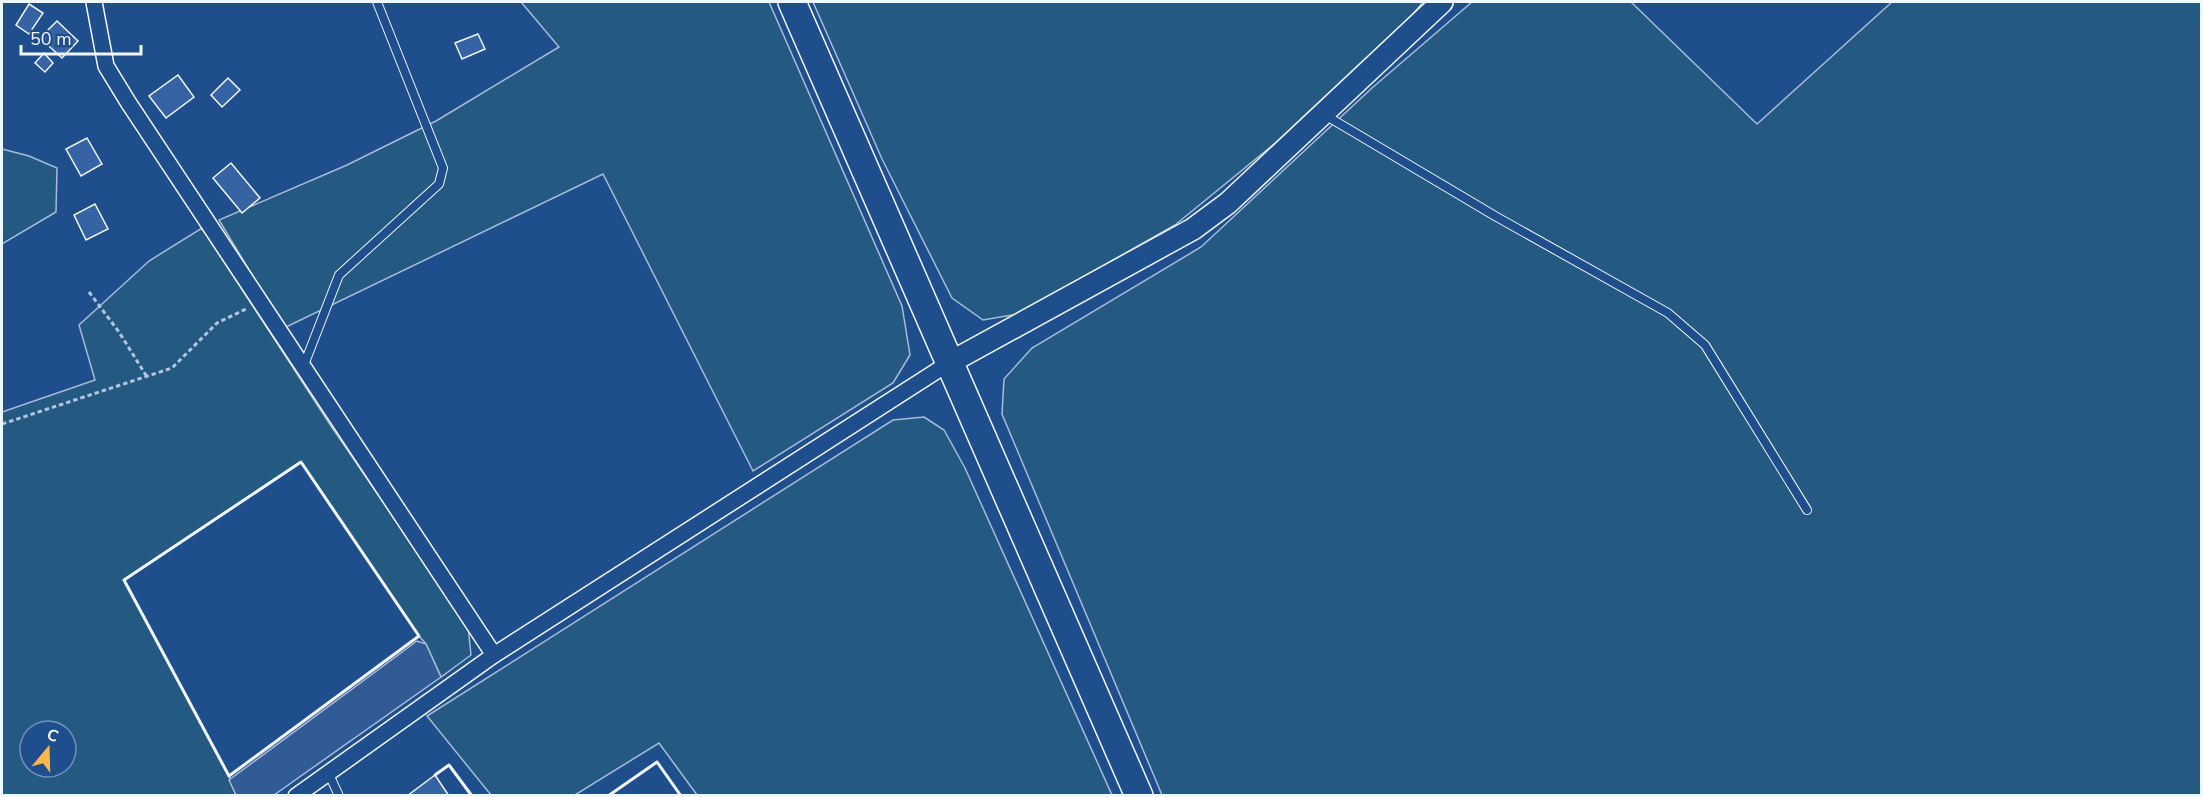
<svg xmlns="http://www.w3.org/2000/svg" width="2203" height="797" viewBox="0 0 2203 797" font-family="'Nunito Sans',sans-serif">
<rect width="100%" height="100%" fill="#1f4e8c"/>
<g fill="#245a82" stroke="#a8bbd7" stroke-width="1.5" fill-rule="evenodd">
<path d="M521 2H769L902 306 910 355 893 383 753 471 603 174 284 328 219 220 347 165 436 121 559 47Z"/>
<path d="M813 2H1423L1403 26 1284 136 1175 225 1018 314 983 320 952 298 882 159Z"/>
<path d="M1472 2H1631L1757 124 1892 2H2201V795H1162L1002 414 1004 379 1032 348 1201 247 1372 88Z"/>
<path d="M2 149 29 156 57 168 56 212 2 244Z"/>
<path d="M202 228 331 426 468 626 471 655 441 677 426 644 419 636 301 462 124 580 229 776 236 795H2V412L95 380 79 325 149 261ZM30 731H66V767H30Z"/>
<path d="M924 417 944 430 965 468 1112 795H697L659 743 575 795H491L427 716 893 420Z"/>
</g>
<path fill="#305b95" stroke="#a8bbd7" stroke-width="1.5" d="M417 641 426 644 441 677 274 795H236L229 780Z"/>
<g fill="#3563a3" stroke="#f2f6ff" stroke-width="1.5">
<path d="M29 4 43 13 29 34 16 25Z"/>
<path d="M57 21 78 41 62 58 40 38Z"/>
<path d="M478 34 485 49 462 59 455 43Z"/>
<path d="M44 53 53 63 45 72 35 63Z"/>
<path d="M178 75 194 97 166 118 149 96Z"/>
<path d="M228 78 240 90 222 107 211 95Z"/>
<path d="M87 138 102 164 81 176 66 149Z"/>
<path d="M231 163 260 198 242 213 213 178Z"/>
<path d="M95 204 108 229 86 240 74 215Z"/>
<path d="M435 775 449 796H407Z"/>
</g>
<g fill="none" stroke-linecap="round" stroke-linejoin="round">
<defs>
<g id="lane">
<path d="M1325 115 1495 216 1668 313 1705 345 1807 510"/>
<path d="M304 365 339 275 439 184 443 168 377 2"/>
<path d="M328 772 339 796"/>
</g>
<g id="street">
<path d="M94 2 106 66 128 102 494 655"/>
<path d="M296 796 494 655 949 363"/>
</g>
<path id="secondary" d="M949 363 1193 229 1228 203 1442 2"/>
<path id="highway" d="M792 2 1139 796"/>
</defs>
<use href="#lane" stroke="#f2f6ff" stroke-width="10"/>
<use href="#street" stroke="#f2f6ff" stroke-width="18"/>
<use href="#secondary" stroke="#f2f6ff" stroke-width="24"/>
<use href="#highway" stroke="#f2f6ff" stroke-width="30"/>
<g stroke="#b3c4dc" stroke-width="3" stroke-dasharray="4.5 3" stroke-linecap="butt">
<path d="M89 292 119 332 147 377"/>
<path d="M2 424 172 368 217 323 246 309"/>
</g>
<use href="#lane" stroke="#1f4e8c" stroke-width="8"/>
<use href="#street" stroke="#1f4e8c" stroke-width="15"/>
<use href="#secondary" stroke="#1f4e8c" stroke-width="21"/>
<use href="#highway" stroke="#1f4e8c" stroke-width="27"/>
<g stroke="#f2f6ff" stroke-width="3">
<path d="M301 462 419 636 229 776 124 580Z"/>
<path d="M435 775 449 765 472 796"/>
<path d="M608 796 657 762 681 796"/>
</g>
</g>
<rect width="2203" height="797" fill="none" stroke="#f2f6ff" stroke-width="6"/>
<g transform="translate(48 749) rotate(19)"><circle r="28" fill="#1f4e8c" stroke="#7391ba" stroke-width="1.5"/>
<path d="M0-4.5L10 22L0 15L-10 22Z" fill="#ffb74d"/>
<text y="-9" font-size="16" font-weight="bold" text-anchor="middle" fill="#f2f6ff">С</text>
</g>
<path d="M21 45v9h120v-9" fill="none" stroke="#f2f6ff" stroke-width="3"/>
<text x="30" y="45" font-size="18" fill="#f2f6ff" stroke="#1f4e8c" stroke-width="4.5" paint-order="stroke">50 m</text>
</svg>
